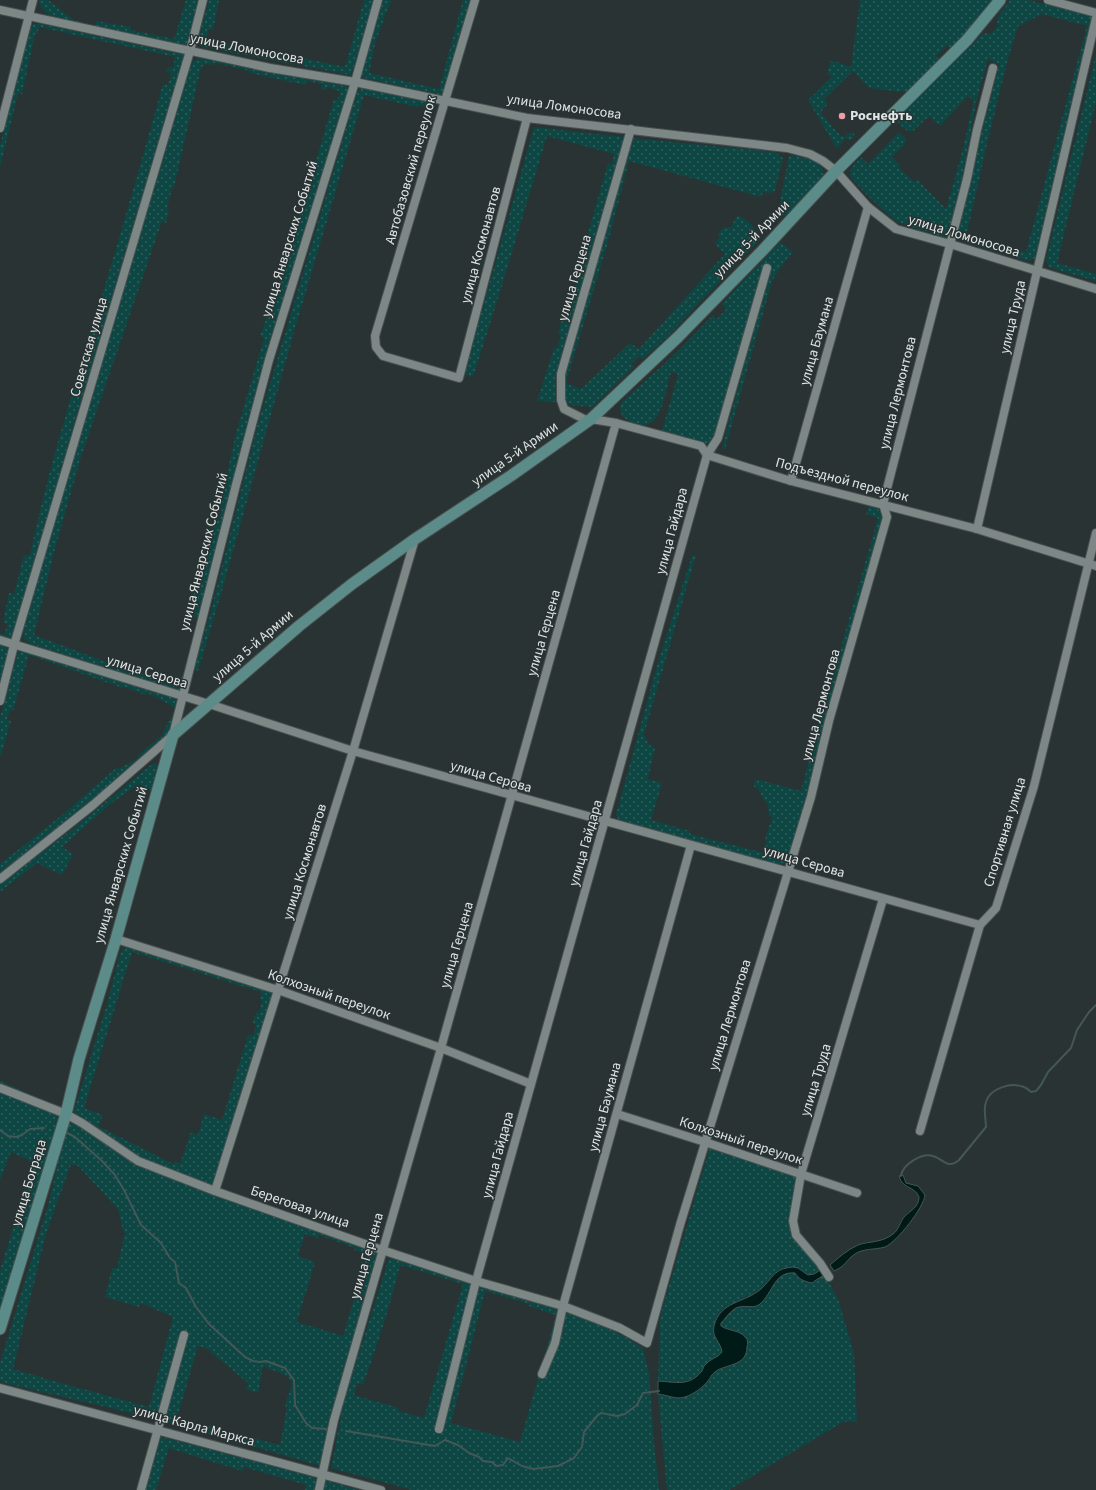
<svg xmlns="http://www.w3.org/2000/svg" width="1096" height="1490" viewBox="0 0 1096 1490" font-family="'Source Sans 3',sans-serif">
<defs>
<pattern id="green-dots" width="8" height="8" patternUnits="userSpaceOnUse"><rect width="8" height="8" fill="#0d4643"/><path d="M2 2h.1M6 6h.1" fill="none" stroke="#30615e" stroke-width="1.8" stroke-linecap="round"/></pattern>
</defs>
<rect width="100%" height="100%" fill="#2a3333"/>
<g fill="url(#green-dots)" fill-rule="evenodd">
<path d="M39 0H48L74 20 95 26 96 21 131 27V30L174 39 186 0H199L187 45 62 20C52 17 40 12 39 0Z"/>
<path d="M209 0H219L213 30 208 29 207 43 270 51 345 67 364 0H374L351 75 203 47 200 46 198 41Z"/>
<path d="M382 0H391L375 43 369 73 439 89 463 0H471L443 95 360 77Z"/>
<path d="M860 0H995L952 50 947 45 936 56 940 60 909 91 904 92 869 88 853 71 824 99 828 104 822 110V115L841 136 843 137 852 132 855 135 850 141 846 138 837 149 808 100 832 77 827 74 831 60 851 67Z"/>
<path d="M1010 0H1027L1096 16 1038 257 1029 261 965 242 958 236 957 231 999 64 988 59 977 98 953 225C951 230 950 236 944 237 930 232 909 228 896 221 890 217 851 181 850 175 849 168 857 162 861 157L868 164 899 132 906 139 905 144 892 157 900 165 898 167 914 182 917 179 946 209 961 156 974 101 968 96 940 126 929 116 913 131C906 133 902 126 898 122L899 116 984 33 991 34 998 26 997 18ZM1042 14 1087 26 1026 252 966 237C973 206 980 175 987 144 997 105 1005 65 1018 26Z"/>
<path d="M33 24H41L184 55 75 420 37 555 12 640 0 637V634L4 635 8 624 3 622 9 593 14 594 24 555H30C48 470 74 386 100 302 122 229 143 157 163 84L168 85 171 73 166 72 168 67 173 68 175 57 39 27 37 34H35L22 94H18L0 167V146L30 29Z"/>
<path d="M1096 54V102L1057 263 1096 274V281L1054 269 1049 267 1046 260Z"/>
<path d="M198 58 350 87 180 692 29 643 24 639 23 634C74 443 136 255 191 65L193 61ZM215 63 250 71V73L305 85 306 81 322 84 321 89 326 90 327 87 340 91 338 100 334 99 289 253 260 336 264 338 236 433 227 474 217 506 222 508 219 520 214 518 201 564 206 566 204 573 199 572 189 616 198 618 179 688 153 679V677L109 663 34 635 54 552 81 457 162 221 166 223 169 210 167 209 172 188H174L201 67 207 64 214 65Z"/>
<path d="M360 88H362L435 104 434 109 418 105 417 107 364 95 294 332 223 587 198 671 194 669 211 611 257 427 356 96Z"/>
<path d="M534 127 624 137 591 251 572 323 559 377 557 402 537 401 554 348H557L561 335 558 333 572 287H575L578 276 576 275 608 163 612 164 614 154 547 136 500 292 473 377 464 374Z"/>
<path d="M631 138 775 152 783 158 775 191 770 193 763 192 761 197 629 161 608 242 566 383 581 389 630 343 639 349 725 254 715 244 720 237 717 234 724 227H731L737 216C747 217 757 230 760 239L668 336 643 359 639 356 631 364 634 367 592 407C585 406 568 408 565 400 562 395 563 387 562 381Z"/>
<path d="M789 155C802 157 829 160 823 179L788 217 780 215 782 203 780 202Z"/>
<path d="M780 242 793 252 781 267 772 281 725 449 722 448 753 334 744 332 713 445 662 431 678 374 671 372C663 399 661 443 623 417L620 411 621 403 675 354 713 315 717 319 726 309 722 304Z"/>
<path d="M869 505C878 508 883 512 883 522L824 727 798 832 789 859 783 864H774L694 842 618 819 616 814 617 811 659 659 692 556 696 555 644 734 649 745 655 748 648 779 662 783 651 820 690 831V834L764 853 767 841 765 840 772 817 769 816 767 802 764 801 759 789 754 787 755 779 801 791 820 719 815 717 819 702 825 703 878 518 866 514Z"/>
<path d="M0 645 11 648 0 688Z"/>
<path d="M19 649 177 699 181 701 182 710 167 736 70 819 0 872V864L56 820 117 767 118 769 139 758 137 756 161 736 176 708 148 693 146 695 124 687 123 688 29 655 13 711 10 710 7 720 11 721 0 758V718Z"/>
<path d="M156 763 158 764 152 790 138 784 108 806 62 847 73 854 62 875 37 863 0 892V884L70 831 151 765Z"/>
<path d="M126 946 275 991 214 1187 148 1162 130 1153 76 1115 74 1111 107 1004 120 954ZM132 952 261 992 260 999 262 1000 259 1013 256 1012 253 1023 256 1025 253 1036 248 1035 222 1120 204 1114 198 1135 191 1132 180 1164 174 1161 173 1164 98 1126 103 1115 84 1108Z"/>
<path d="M0 1081 27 1093 24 1102 55 1113 58 1118 0 1321V1271L33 1162 11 1152 0 1180Z"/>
<path d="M71 1123 79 1126 134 1163 379 1250 321 1466 153 1418 4 1383 0 1380V1363L49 1202 67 1124ZM71 1164 78 1166 118 1209 123 1231 125 1232 117 1268H112L105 1297 139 1307 141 1303 173 1317 149 1407 57 1382 13 1369 46 1234ZM305 1234 318 1238 319 1235 355 1248 354 1250 367 1254 343 1336 297 1322 315 1262 298 1256ZM198 1346 206 1348 248 1383 246 1389 258 1393 263 1366 287 1376 292 1383 285 1405 287 1408 280 1445 177 1418Z"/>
<path d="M714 1147 794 1176 798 1182 791 1227 822 1269 814 1274 808 1276 801 1270 793 1267 766 1282 761 1289 724 1308 719 1314 714 1336 722 1346V1352C718 1358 709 1359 705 1365 703 1367 703 1369 702 1371 689 1387 676 1382 658 1381L660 1320 663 1307 709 1151 710 1148Z"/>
<path d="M389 1258C440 1272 490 1286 539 1303 575 1314 612 1327 643 1348L649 1374 654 1443 659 1490H412L331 1468 344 1401ZM400 1265 463 1284 424 1418 398 1411 399 1408 354 1395 357 1383 363 1385C377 1346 390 1306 400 1265ZM485 1291 529 1304V1306L556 1315 520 1442 451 1423Z"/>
<path d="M790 1272 795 1273 799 1279 812 1283 825 1274 839 1302 854 1353 857 1421 843 1422 729 1490H667L658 1394 677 1399 707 1382 716 1371 724 1368 735 1331 725 1329 721 1326V1323L731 1312 738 1307H751L765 1298 775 1281 783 1274Z"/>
<path d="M161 1437 314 1476 318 1479 315 1490H305L306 1485 244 1467 242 1471 169 1448 156 1490H146Z"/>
<path d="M326 1481 359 1490H324Z"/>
</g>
<g fill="#001a18" stroke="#435756">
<path d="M903 1175 906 1183 918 1186 925 1195C924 1207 897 1242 885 1247 875 1250 864 1248 855 1254 846 1260 846 1266 834 1271L830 1265C838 1258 847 1250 858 1245 869 1241 882 1243 893 1234 899 1230 900 1221 905 1216 911 1210 919 1207 919 1197 915 1186 902 1189 899 1176Z"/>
<path d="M793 1267 798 1268 808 1275 814 1274 822 1269 825 1274 812 1283C803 1281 800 1280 795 1273 774 1271 773 1293 760 1304 754 1309 746 1305 739 1307 732 1308 726 1318 721 1323V1326C728 1331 741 1330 746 1338 748 1340 748 1344 747 1347 747 1367 724 1364 715 1372 712 1374 710 1378 708 1381 702 1388 694 1394 685 1397 677 1400 667 1395 658 1394V1381C676 1382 689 1387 702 1371 703 1369 703 1367 705 1365 709 1359 718 1358 722 1352 721 1342 711 1337 714 1326 720 1301 745 1303 761 1289 774 1277 773 1269 793 1267Z"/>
</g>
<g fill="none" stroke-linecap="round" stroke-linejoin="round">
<g stroke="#435756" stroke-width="2">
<path d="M0 1130 8 1136 16 1137 22 1135 30 1129 44 1128"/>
<path d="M65 1132 75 1137 102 1161 115 1175 124 1190 141 1225 161 1243 170 1258 175 1262 179 1283 186 1288 196 1307 209 1324 245 1357 253 1361 260 1362 266 1361 285 1368 294 1380 295 1405 306 1423 312 1428 327 1429"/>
<path d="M901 1176C902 1165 922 1152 933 1156 944 1159 947 1170 959 1160L986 1127C986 1119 983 1110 986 1102 990 1088 1011 1082 1024 1087 1027 1088 1029 1090 1031 1092L1036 1091 1041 1085 1048 1072 1071 1048 1077 1030 1089 1012 1096 1005"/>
<path d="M346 1431 435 1446 445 1440 458 1445 469 1453 479 1457 483 1461 492 1462 496 1466 503 1465 508 1458 522 1466 533 1469 558 1466 574 1458 582 1447 584 1432 597 1416 601 1413 617 1416 625 1414 637 1405 643 1393 659 1391"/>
</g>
<defs>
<g id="street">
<path d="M475 0 375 336 376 347 383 356 459 378 527 118"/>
<path d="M1048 0 1096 13"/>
<path d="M0 10 270 68 355 82 527 118 787 148 810 154 823 161 836 171 868 207 896 229 950 244 1096 289"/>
<path d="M0 128 33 0"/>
<path d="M591 419 616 423 701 446 707 455 791 481 977 529 1096 566"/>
<path d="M588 421 564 409 561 400V374L631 129"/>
<path d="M791 481 868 207"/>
<path d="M977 529 1096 18"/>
<path d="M0 640 209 704 353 751 980 925"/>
<path d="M0 701 14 645 190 51 203 0"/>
<path d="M0 879 93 805 173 735 236 485 269 360 355 82 378 0"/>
<path d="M116 939 278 990 441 1048 531 1084"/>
<path d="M0 1088 66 1114 82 1123 138 1161 215 1191 382 1250 476 1281 563 1306 620 1328 647 1343 680 1225 811 797 829 721 887 517 883 504 967 179 977 130 993 68"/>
<path d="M617 1114 705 1142 857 1193"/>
<path d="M920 1131 980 925 996 908 1034 786 1096 533"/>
<path d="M215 1191 353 751 415 539"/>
<path d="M829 1277 820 1263 796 1235 793 1221 801 1174 883 899"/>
<path d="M542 1374 555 1343 563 1306 691 845"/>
<path d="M0 1388 381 1490"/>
<path d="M439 1429 476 1281 707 455 718 438 767 268"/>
<path d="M141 1490 184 1335"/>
<path d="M319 1490 334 1420 441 1048 616 423"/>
</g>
<path id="secondary" d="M0 1329 66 1114 79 1059 116 939 173 735 299 626 352 584 415 539 512 475 591 419 678 337 763 250 836 171 967 40 1000 0"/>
</defs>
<use href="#street" stroke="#48504f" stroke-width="10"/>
<use href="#secondary" stroke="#48504f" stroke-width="13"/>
<use href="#street" stroke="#7c8786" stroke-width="8"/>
<use href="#secondary" stroke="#5c8c8a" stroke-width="11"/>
</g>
<circle fill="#f39aa7" stroke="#2a3333" stroke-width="1.5" cx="842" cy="116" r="4"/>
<g text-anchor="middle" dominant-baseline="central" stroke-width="3" stroke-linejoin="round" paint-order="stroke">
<g font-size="14" fill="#e0e6e5" stroke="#2a3333">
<text transform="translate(247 49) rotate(11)">улица Ломоносова</text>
<text transform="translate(564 107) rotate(8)">улица Ломоносова</text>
<text transform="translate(411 170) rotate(-74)">Автобазовский переулок</text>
<text transform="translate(964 236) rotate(17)">улица Ломоносова</text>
<text transform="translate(290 239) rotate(-73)">улица Январских Событий</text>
<text transform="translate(752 239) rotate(-46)">улица 5-й Армии</text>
<text transform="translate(481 245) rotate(-75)">улица Космонавтов</text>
<text transform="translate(575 278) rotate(-74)">улица Герцена</text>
<text transform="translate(1013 317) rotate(-77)">улица Труда</text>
<text transform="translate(817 341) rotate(-74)">улица Баумана</text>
<text transform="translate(89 347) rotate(-74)">Советская улица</text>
<text transform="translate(898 393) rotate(-76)">улица Лермонтова</text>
<text transform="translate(515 454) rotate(-35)">улица 5-й Армии</text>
<text transform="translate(842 480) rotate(15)">Подъездной переулок</text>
<text transform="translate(672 531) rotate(-75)">улица Гайдара</text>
<text transform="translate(204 552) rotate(-76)">улица Январских Событий</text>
<text transform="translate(544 633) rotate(-74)">улица Герцена</text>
<text transform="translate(253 646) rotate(-41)">улица 5-й Армии</text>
<text transform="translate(147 672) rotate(17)">улица Серова</text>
<text transform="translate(821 705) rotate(-75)">улица Лермонтова</text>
<text transform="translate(491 777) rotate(16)">улица Серова</text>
<text transform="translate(1005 832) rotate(-73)">Спортивная улица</text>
<text transform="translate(586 843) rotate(-74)">улица Гайдара</text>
<text transform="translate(305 862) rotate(-73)">улица Космонавтов</text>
<text transform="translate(804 862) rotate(16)">улица Серова</text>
<text transform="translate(121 865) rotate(-74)">улица Январских Событий</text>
<text transform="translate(457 945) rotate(-74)">улица Герцена</text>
<text transform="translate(329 995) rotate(19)">Колхозный переулок</text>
<text transform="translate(730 1015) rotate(-73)">улица Лермонтова</text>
<text transform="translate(816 1080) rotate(-73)">улица Труда</text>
<text transform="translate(605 1107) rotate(-75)">улица Баумана</text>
<text transform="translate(741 1141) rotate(18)">Колхозный переулок</text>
<text transform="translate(498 1155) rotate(-75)">улица Гайдара</text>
<text transform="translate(29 1183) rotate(-73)">улица Бограда</text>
<text transform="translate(300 1207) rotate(19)">Береговая улица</text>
<text transform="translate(367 1256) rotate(-74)">улица Герцена</text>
<text transform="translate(194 1426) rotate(15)">улица Карла Маркса</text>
</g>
<g font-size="14" font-weight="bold" fill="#e0e6e5" stroke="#2a3333" text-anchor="start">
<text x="850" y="116">Роснефть</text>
</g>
</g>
</svg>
